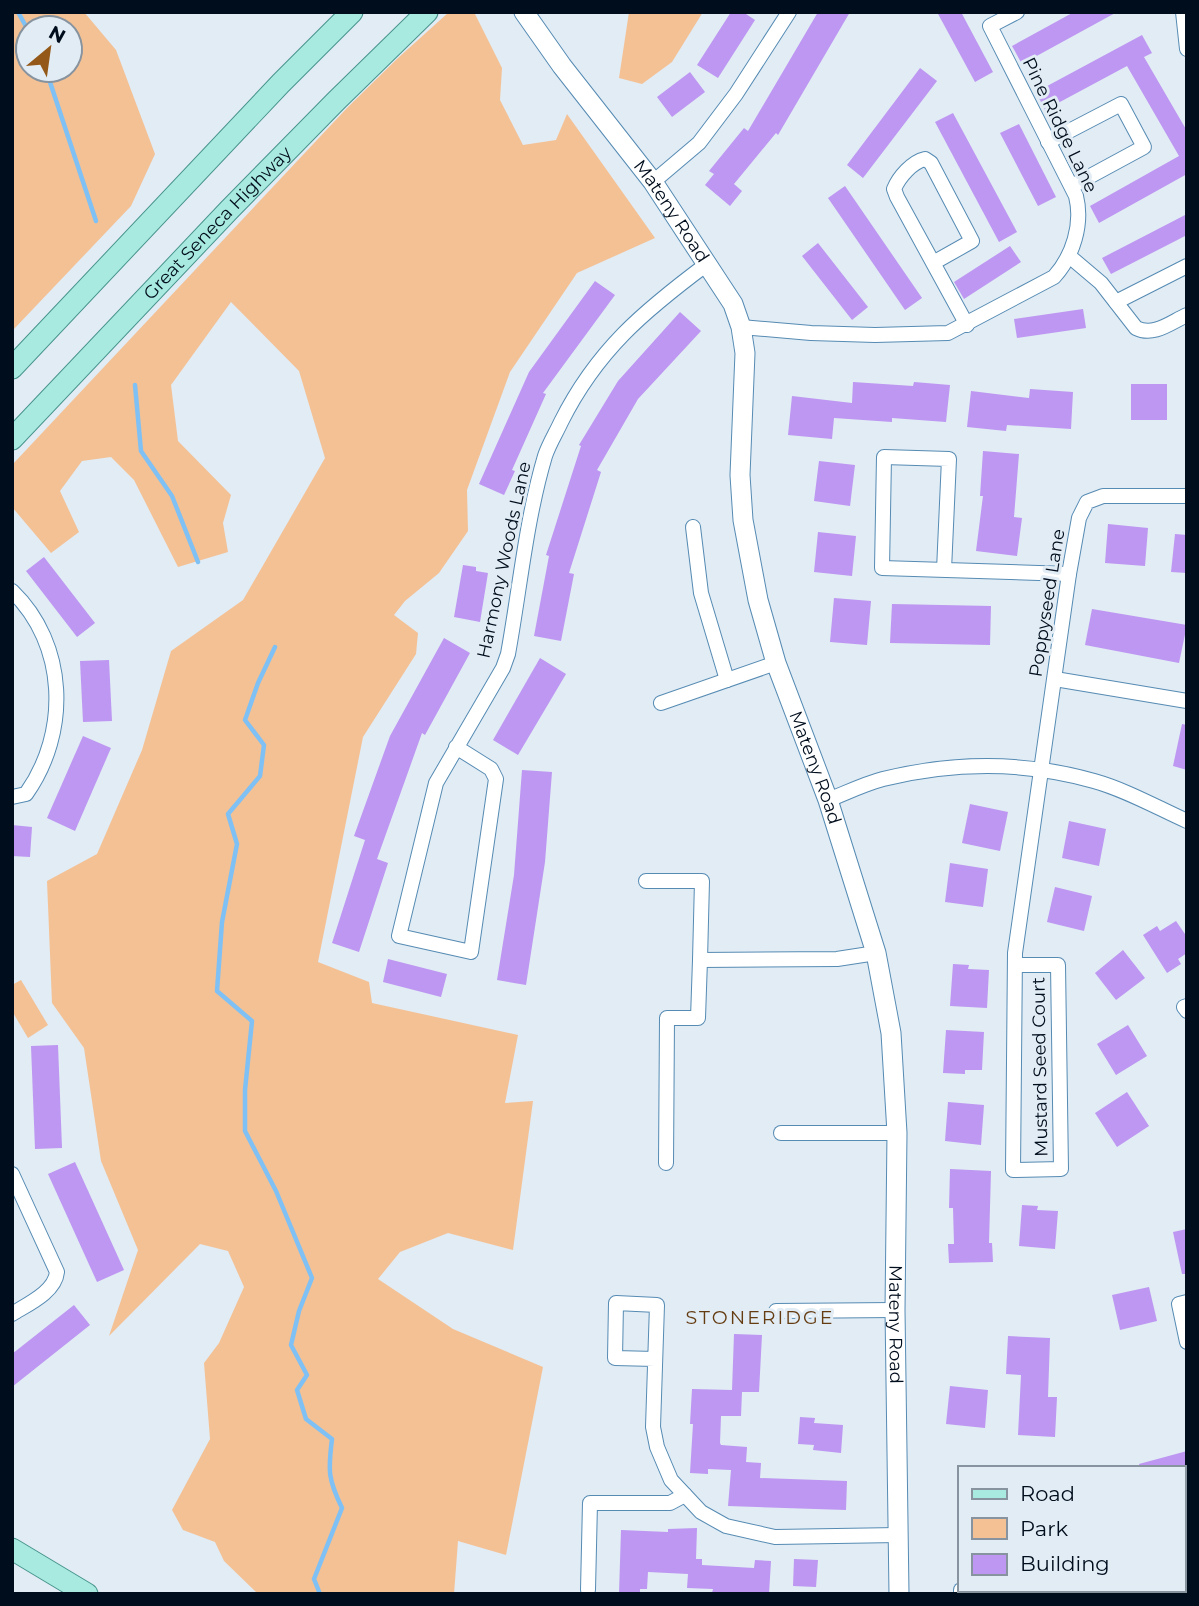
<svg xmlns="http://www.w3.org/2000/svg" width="1199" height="1606" viewBox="0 0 1199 1606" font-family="Montserrat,sans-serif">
<rect width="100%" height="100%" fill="#e1ecf5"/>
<g fill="#f4c195" fill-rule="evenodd">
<path d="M12 12H84L116 50 155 154 131 206 14 329ZM28 28H70V70H28Z"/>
<path d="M449 12H474L502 68 500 100 523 145 556 140 567 114 655 238 577 273 510 372 467 490 468 531 439 573 405 601 394 615 418 633 416 654 363 737 318 962 369 982 372 1003 518 1035 505 1103 533 1101 513 1250 448 1233 400 1252 378 1279 453 1329 543 1367 506 1555 458 1541 454 1594H258L224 1561 215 1542 183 1530 172 1510 210 1439 204 1363 219 1343 244 1287 228 1251 200 1244 109 1336 138 1250 101 1161 84 1048 52 1003 47 881 97 854 142 750 171 651 243 600 325 458 299 371 231 302 171 385 178 441 231 495 223 523 228 552 178 567 134 480 111 457 82 461 60 491 79 532 51 553 12 507V465L347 108 398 58Z"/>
<path d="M629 12H703L672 62 642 84 619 78Z"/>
<path d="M21 980 48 1025 28 1038 12 1011V985Z"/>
</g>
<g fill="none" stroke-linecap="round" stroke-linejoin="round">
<g stroke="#7fc1f4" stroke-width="4.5">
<path d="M18 12 28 30"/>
<path d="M46 70 96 221"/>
<path d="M135 385 141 451 172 496 198 562"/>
<path d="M275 647 258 683 245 720 264 745 260 776 228 814 237 844 222 922 217 991 252 1021 245 1090V1131L276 1191 312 1278 299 1311 291 1345 307 1375 297 1390 306 1419 332 1439C328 1471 328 1479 342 1508L314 1579 320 1594"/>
</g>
</g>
<g fill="#bd97f1">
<path d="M731 12H743L755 20 718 78 697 65Z"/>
<path d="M818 12H850L778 135 776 133 734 184 742 191 730 206 705 185 714 174 709 171 744 128 748 131Z"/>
<path d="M937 12H961L993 72 975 82Z"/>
<path d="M1074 12H1117L1022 64 1012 46Z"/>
<path d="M1142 35 1152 53 1144 57 1187 131V174L1099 223 1090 206 1179 156 1127 66 1045 110 1036 92Z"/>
<path d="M920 68 937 81 863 178 847 165Z"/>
<path d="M690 72 705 92 672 117 657 97Z"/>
<path d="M953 113 1017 232 999 242 935 122Z"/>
<path d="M1019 124 1056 197 1038 206 1000 133Z"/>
<path d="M845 186 922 298 905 310 828 198Z"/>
<path d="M1187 214V235L1111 274 1102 258Z"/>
<path d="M818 243 868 307 852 320 802 256Z"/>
<path d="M1010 246 1021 262 964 299 954 282Z"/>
<path d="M595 281 615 295 543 393 546 394 512 470 515 471 504 495 479 484 529 372Z"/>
<path d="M1083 309 1086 328 1017 338 1014 319Z"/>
<path d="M680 312 701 331 638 399 597 470 601 472 569 573 574 574 561 641 534 636 549 556 546 555 581 446 579 445 618 381Z"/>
<path d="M853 382 913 386 914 382 950 385 946 422 892 418V422L834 418 832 439 788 435 792 396 852 403Z"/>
<rect x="1131" y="384" width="36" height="36"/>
<path d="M1030 389 1073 392 1071 429 1007 425 1006 431 967 427 971 391 1029 398Z"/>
<path d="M983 451 1019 454 1014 517 1022 518 1017 556 976 551 983 496H980Z"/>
<path d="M819 461 855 465 850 506 814 501Z"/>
<path d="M1108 524 1148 528 1145 566 1105 563Z"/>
<path d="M818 532 856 536 852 576 814 572Z"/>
<path d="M1175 534 1187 535V573L1171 572Z"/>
<path d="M44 557 95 623 77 637 26 571Z"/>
<path d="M463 565 476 567V571L488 573 480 622 454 617Z"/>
<path d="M834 598 871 601 867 645 830 642Z"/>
<path d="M892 604 991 606 990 645 890 643Z"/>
<path d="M1092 609 1187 625 1179 663 1085 645Z"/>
<path d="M444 638 470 653 425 735 422 733 377 859 388 863 359 952 332 943 365 840 354 836 390 736Z"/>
<path d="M540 658 566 674 518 755 493 740Z"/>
<path d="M109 660 112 721 83 722 80 661Z"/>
<path d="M1182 724 1187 725V770L1173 766Z"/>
<path d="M83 736 111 748 75 831 47 818Z"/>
<path d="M522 770 552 772 545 862 526 985 497 980 514 875Z"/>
<path d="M970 804 1008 812 1000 851 962 843Z"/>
<path d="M1069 821 1106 829 1099 866 1062 858Z"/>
<path d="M12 825 32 827 30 857 12 856Z"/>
<path d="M950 863 988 869 983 907 945 902Z"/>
<path d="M1055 887 1092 896 1084 931 1047 922Z"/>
<path d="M1176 921 1187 937V953L1178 959 1181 964 1167 973 1143 935 1157 926 1160 931Z"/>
<path d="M1123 950 1145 978 1116 1000 1095 973Z"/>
<path d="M388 959 447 974 441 997 383 982Z"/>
<path d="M953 964 969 965 968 969 989 970 987 1008 950 1006Z"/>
<path d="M1128 1025 1147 1056 1116 1075 1097 1044Z"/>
<path d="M946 1030 984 1032 982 1070H965V1074L943 1073Z"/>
<path d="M58 1045 62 1148 35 1149 31 1046Z"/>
<path d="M1127 1092 1149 1126 1117 1147 1095 1113Z"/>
<path d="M948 1102 984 1105 981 1145 945 1141Z"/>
<path d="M75 1162 124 1270 97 1282 48 1174Z"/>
<path d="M950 1169 991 1171 989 1243H992L993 1262 949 1263 948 1244H954L953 1208H949Z"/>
<path d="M1022 1205 1038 1206 1037 1210 1058 1211 1055 1249 1019 1246Z"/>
<path d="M1187 1229V1274H1182L1173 1232Z"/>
<path d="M1149 1287 1157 1321 1120 1330 1112 1295Z"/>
<path d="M74 1305 90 1325 12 1387V1354Z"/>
<path d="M734 1334 762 1335 759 1392H742L741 1416H721L720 1443 721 1445 747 1447 746 1462 761 1463 760 1478 847 1481 846 1510 728 1506 731 1470 708 1469V1474L690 1473 693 1424H690L692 1389 732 1390Z"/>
<path d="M1008 1336 1050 1338 1048 1397H1057L1055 1437 1018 1435 1021 1375 1006 1374Z"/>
<path d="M950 1386 988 1390 985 1428 946 1424Z"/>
<path d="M800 1417 815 1418 814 1423 843 1425 841 1453 813 1450 814 1445 798 1444Z"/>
<path d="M1187 1451V1468H1140L1139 1464Z"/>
<path d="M697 1528 696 1559H702V1565L754 1568 755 1560 771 1561 769 1594 712 1593 713 1589 687 1588 688 1574 648 1572 647 1589H640V1594H619L621 1530 668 1532V1529Z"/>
<path d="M794 1559 818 1560 816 1587 793 1586Z"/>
</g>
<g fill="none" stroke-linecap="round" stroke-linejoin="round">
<defs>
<g id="street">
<path d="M1183 12 1187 49"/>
<path d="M1048 142 1121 104 1144 147 1072 186"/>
<path d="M653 182 699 143 736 94 789 12"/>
<path d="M1069 256 1101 283 1136 328C1154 337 1171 322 1187 315"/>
<path d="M933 263 972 241 931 163 925 159C912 162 899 177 894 189L897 197 967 325"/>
<path d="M1116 302 1187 266"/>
<path d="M741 327 811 333 875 335 948 333 1054 277C1073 256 1083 224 1076 196L990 26 1017 12"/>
<path d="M693 527 701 593 727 680"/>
<path d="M944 570 949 459 884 457 882 568 1069 574"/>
<path d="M12 591C67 644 70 732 26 794L12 797"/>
<path d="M1055 679 1187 701"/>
<path d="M661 703 776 663"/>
<path d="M456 747 491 769 496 779 471 952 399 936 436 783 503 668 508 654C520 588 526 520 545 456 549 444 556 433 561 422 597 350 644 311 707 264"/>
<path d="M828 800C846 793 864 784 883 779 953 762 1024 761 1094 781 1126 790 1156 807 1187 821"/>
<path d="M646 881H702L700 960 837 959 876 953"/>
<path d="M1015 965H1058L1061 1169 1013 1170 1015 953 1069 574 1079 518 1087 502 1103 496H1187"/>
<path d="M1187 1006 1184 1007 1187 1011"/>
<path d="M781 1133H897"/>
<path d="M666 1163 667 1018H698L700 960"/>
<path d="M12 1174 57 1272C55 1292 28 1304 12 1314"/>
<path d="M1187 1302 1179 1304 1187 1342"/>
<path d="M776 1311 895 1310"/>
<path d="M655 1359 615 1358 616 1303 657 1305 653 1427 657 1447 671 1480 701 1512 726 1526 775 1537 898 1535"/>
<path d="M588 1590 590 1503H670L685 1495"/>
<path d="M961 1594V1590"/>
</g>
<g id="secondary">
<path id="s1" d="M524 12 562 66 653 182 733 304 741 327 745 353 740 475 743 520 758 600 776 663 828 800 876 953 891 1033 897 1133 895 1310 899 1594"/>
</g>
<g id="primary">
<path d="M12 368 281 83 352 12"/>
<path id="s2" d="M12 439 229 210 336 101 427 12"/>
<path d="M12 1549 87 1594"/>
</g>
</defs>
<use href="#street" stroke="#568bb3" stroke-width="16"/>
<use href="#secondary" stroke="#568bb3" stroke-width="21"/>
<use href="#primary" stroke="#48948e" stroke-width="23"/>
<use href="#street" stroke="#fff" stroke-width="14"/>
<use href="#secondary" stroke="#fff" stroke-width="19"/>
<use href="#primary" stroke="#a9eae0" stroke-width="21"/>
</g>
<g text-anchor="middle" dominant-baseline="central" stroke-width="6" stroke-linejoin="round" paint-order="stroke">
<g font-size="18" fill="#000d1c" stroke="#e1ecf5">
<text transform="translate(1060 125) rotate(64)">Pine Ridge Lane</text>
<text stroke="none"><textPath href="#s1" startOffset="248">Mateny Road</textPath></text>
<text stroke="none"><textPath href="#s2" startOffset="298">Great Seneca Highway</textPath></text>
<text transform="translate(504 560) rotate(-78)">Harmony Woods Lane</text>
<text transform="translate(1047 603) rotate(-81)">Poppyseed Lane</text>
<text stroke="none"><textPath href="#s1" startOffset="836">Mateny Road</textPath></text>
<text transform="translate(1040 1067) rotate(-91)">Mustard Seed Court</text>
<text stroke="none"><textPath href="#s1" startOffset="1404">Mateny Road</textPath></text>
</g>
<g font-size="19" letter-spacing="2" fill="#653c11" stroke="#e1ecf5">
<text x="760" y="1317">STONERIDGE</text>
</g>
</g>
<rect width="1199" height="1606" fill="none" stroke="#000d1c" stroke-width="28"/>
<rect x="958" y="1466" width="228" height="126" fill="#e1ecf5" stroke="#87939e" stroke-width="2"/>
<rect x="972" y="1489" width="35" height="10" fill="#a9eae0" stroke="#87939e" stroke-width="2"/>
<text x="1020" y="1501" font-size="21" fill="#000d1c">Road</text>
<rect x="972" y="1518" width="35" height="21" fill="#f4c195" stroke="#87939e" stroke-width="2"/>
<text x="1020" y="1536" font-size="21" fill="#000d1c">Park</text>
<rect x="972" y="1554" width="35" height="21" fill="#bd97f1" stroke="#87939e" stroke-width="2"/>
<text x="1020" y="1571" font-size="21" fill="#000d1c">Building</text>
<g transform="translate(49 49) rotate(29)"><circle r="33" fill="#e1ecf5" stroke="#87939e" stroke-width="2"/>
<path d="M0-5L12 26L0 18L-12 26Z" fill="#945918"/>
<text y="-10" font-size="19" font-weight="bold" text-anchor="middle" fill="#000d1c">N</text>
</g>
</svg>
